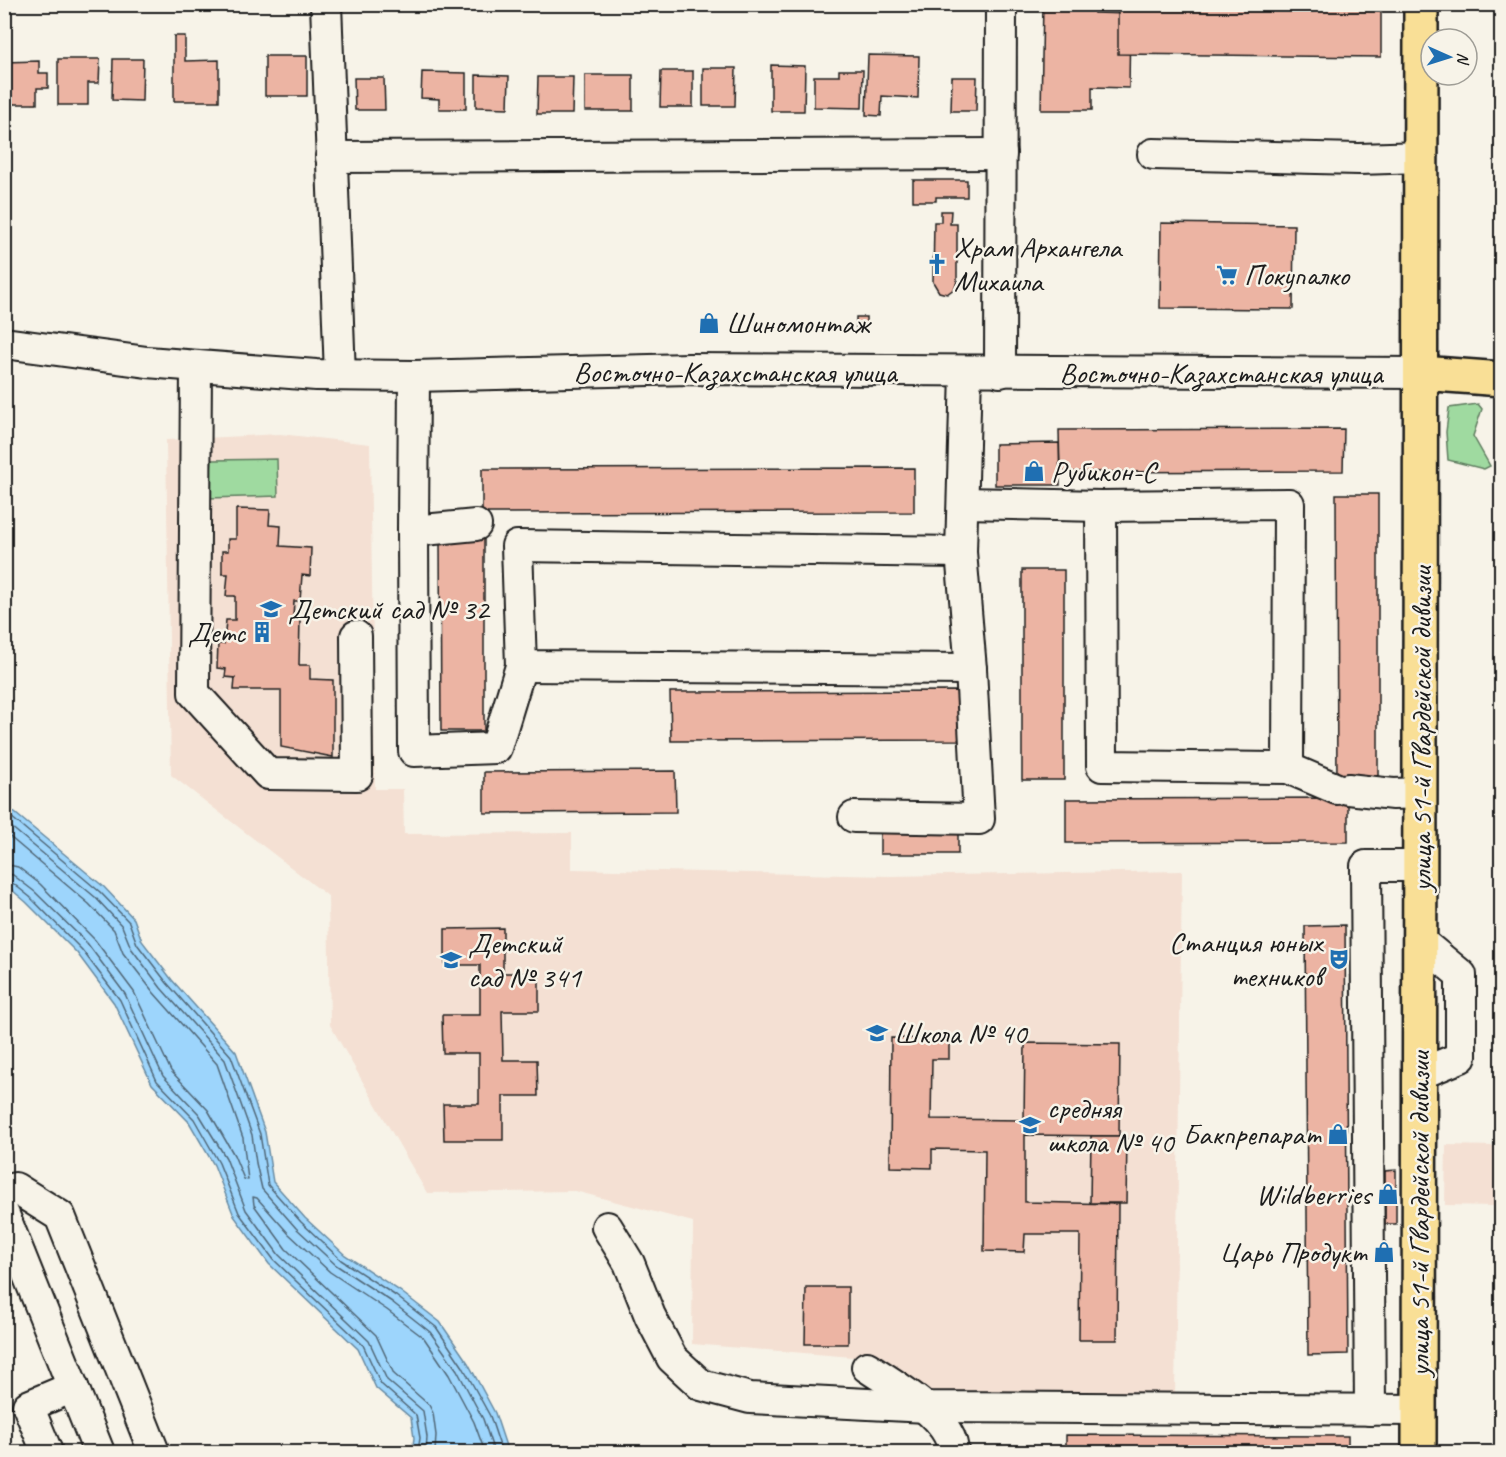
<svg xmlns="http://www.w3.org/2000/svg" width="1506" height="1457" viewBox="0 0 1506 1457" font-family="Caveat,sans-serif">
<rect width="100%" height="100%" fill="#f7f3e8"/>
<filter id="ink" filterUnits="userSpaceOnUse"><feTurbulence type="fractalNoise" baseFrequency=".0167" numOctaves="2"/><feDisplacementMap in="SourceGraphic" scale="12" xChannelSelector="R" yChannelSelector="G"/><feConvolveMatrix kernelMatrix="1 2 1 2 8 2 1 2 1" color-interpolation-filters="sRGB"/></filter>
<g filter="url(#ink)">
<g fill="#f4e0d3">
<path d="M280 434 370 444 375 789H403L404 834 572 833V869L889 876 1182 871 1175 1398 929 1394 877 1359 692 1344 693 1222 575 1191 427 1193 330 1025 328 896 171 775 166 440Z"/>
<path d="M1446 1145 1495 1146 1494 1206 1445 1205Z"/>
</g>
<g fill="#9fdaa0" stroke="#5e7b5e" stroke-width="1.5">
<path d="M1478 404 1482 409 1473 436 1490 466 1484 469 1448 460 1446 432 1449 408Z"/>
<path d="M277 459 278 496 208 498 212 460Z"/>
</g>
<path fill="#9dd5fc" stroke="#698ba2" stroke-width="1.5" d="M4 804 104 887 134 919 142 941 172 980 236 1052 265 1132 273 1182 305 1218 345 1255 400 1291 440 1322 468 1363 495 1413 508 1452H412L414 1438 411 1418 376 1388 358 1349 269 1264 234 1216 214 1165 189 1122 152 1084 114 1003 77 953 26 902 5 884Z"/>
<g fill="none" stroke-linecap="round" stroke-linejoin="round">
<g stroke="#506676" stroke-width="1.5">
<path d="M4 811 100 892 129 922 137 944 167 983 231 1056 260 1134 268 1185 301 1222 341 1260 396 1296 436 1327 463 1367 490 1416 502 1452"/>
<path d="M4 821 95 897 122 926 131 948 161 988 225 1060 252 1135 256 1163 262 1189 296 1228 336 1265 392 1302 430 1332 457 1370 483 1419 494 1452"/>
<path d="M4 832 89 904 114 930 123 953 154 993 217 1064 243 1138 248 1180 244 1179 234 1155 208 1110 171 1071 134 992 95 940 40 884 18 867 4 864"/>
<path d="M4 873 13 875 35 892 87 943 125 994 163 1076 199 1114 226 1158 246 1210 279 1255 369 1341 387 1380 423 1411 427 1437 426 1452"/>
<path d="M4 880 10 881 30 897 82 950 120 1000 157 1081 194 1119 219 1163 239 1213 274 1260 363 1345 381 1384 416 1415 420 1438 418 1452"/>
<path d="M435 1452 436 1435 433 1413 429 1405 394 1374 376 1335 286 1249 254 1205 253 1197 257 1198 289 1234 330 1272 387 1310 424 1338 449 1375 474 1422 485 1452"/>
</g>
</g>
<g fill="#ecb4a3" stroke="#1c1c1c" stroke-width="1.5">
<path d="M1043 4H1094V13L1130 14 1129 88 1092 87V110H1041Z"/>
<path d="M1118 4H1381V57L1118 54Z"/>
<path d="M174 36H185V61L219 60V101H174Z"/>
<path d="M868 55 919 56 918 98 882 96 881 116 866 115Z"/>
<rect x="265" y="56" width="42" height="40"/>
<path d="M58 59H100L99 83H88V105H58Z"/>
<path d="M113 59H143L142 101 112 100Z"/>
<path d="M39 61V73H48V88H37V104H4V62Z"/>
<path d="M771 65 805 66 804 111H771Z"/>
<path d="M703 68H736L735 106H703Z"/>
<path d="M839 70H863L862 108 814 107V76H839Z"/>
<path d="M661 71H693V107H660Z"/>
<path d="M422 72 466 73V109H439V99L421 98Z"/>
<path d="M476 75 509 76 508 108 476 107Z"/>
<rect x="585" y="75" width="48" height="36"/>
<path d="M538 77H573L572 114H537Z"/>
<path d="M952 77H977L976 111H951Z"/>
<path d="M354 78H384L385 110H355Z"/>
<path d="M913 180H967V197H936V201H913Z"/>
<path d="M941 211H951L950 224H957V281L955 288 947 294 939 292 933 282 934 222H941Z"/>
<path d="M1161 223 1294 225 1293 309 1160 308Z"/>
<path d="M856 317H866V328L856 329Z"/>
<path d="M1344 429 1343 471 1060 472 1059 430Z"/>
<path d="M1059 443 1060 485H995V444Z"/>
<path d="M914 468V512L482 513V469Z"/>
<path d="M1336 494H1378V780L1337 798Z"/>
<path d="M236 509 270 510 269 525 281 526 280 546 311 548 310 576 302 575 300 601H294L293 618 300 619 299 665H310V679L333 680V757L281 747V690H234L235 678 225 677 226 669 217 668 218 644H224L226 620H235V596H226L228 574H222V551H228V539H236Z"/>
<path d="M440 539H484V731H441Z"/>
<rect x="1022" y="570" width="42" height="210"/>
<path d="M958 691 959 740 671 741 670 692Z"/>
<path d="M675 771 676 812 484 813V772Z"/>
<path d="M1348 798V842L1066 843V799Z"/>
<rect x="880" y="826" width="78" height="28"/>
<path d="M1345 925 1348 1354 1308 1355 1305 926Z"/>
<path d="M503 928V973H539V1011H502L503 1060H537L538 1096H503V1140H444L443 1104H479V1053H443L442 1015H480V965H445V929Z"/>
<path d="M891 1038 949 1039V1059H932L931 1119 1024 1120 1025 1043 1120 1044 1119 1136 1025 1135V1202L1118 1204 1117 1340H1079L1080 1234H1025L1024 1252 984 1251 985 1150 932 1149V1168L890 1167Z"/>
<path d="M1091 1136H1127L1126 1203H1090Z"/>
<path d="M1396 1170V1224H1385V1171Z"/>
<path d="M806 1287H848V1344H805Z"/>
<path d="M1066 1435 1348 1436V1452H1066Z"/>
</g>
<g fill="none" stroke-linecap="round" stroke-linejoin="round">
<defs>
<g id="minor">
<path d="M326 4 340 375"/>
<path d="M1153 154 1359 159 1421 157"/>
<path d="M331 157 1001 154"/>
<path d="M4 343 147 362 316 375 414 376 689 369 1421 373"/>
<path d="M196 366 194 693 268 774 357 775 356 636"/>
<path d="M1000 372 1001 4"/>
<path d="M414 376 413 531 476 525"/>
<path d="M963 503 1101 506 1289 504 1288 768"/>
<path d="M1101 506 1102 766 1288 768 1337 789"/>
<path d="M413 531 414 751 496 748 521 666"/>
<path d="M961 552 517 546 521 666 971 669"/>
<path d="M1348 789 1393 794 1421 793"/>
<path d="M854 817 979 819 971 669 961 552 966 372"/>
<path d="M1420 1074 1461 1057V975L1420 941"/>
<path d="M4 1192 15 1188 60 1216 154 1452"/>
<path d="M4 1215 99 1452"/>
<path d="M607 1227 629 1263 650 1316 672 1358 701 1385 750 1398 927 1407 1419 1410"/>
<path d="M867 1367C893 1384 953 1418 953 1452"/>
<path d="M1370 1410 1366 866H1420"/>
<path d="M47 1452 28 1406 73 1387"/>
</g>
<g id="major">
<path d="M1421 373 1502 379"/>
<path d="M1419 1452 1421 4"/>
</g>
</defs>
<use href="#minor" stroke="#1c1c1c" stroke-width="34"/>
<use href="#major" stroke="#1c1c1c" stroke-width="38"/>
<use href="#minor" stroke="#f7f3e8" stroke-width="30"/>
<use href="#major" stroke="#f9df96" stroke-width="33"/>
</g>
</g>
<defs>
<symbol id="church-bare" viewBox="-9 -9 18 18"><path d="M-1.2-6h2.4v3.5h3.3v2.4h-3.3V6h-2.4V-.1h-3.3v-2.4h3.3Z" fill="#1f6fb2" stroke="#f7f3e8" stroke-width="2.5" paint-order="stroke"/></symbol>
<symbol id="supermarket-bare" viewBox="-9 -9 18 18"><path d="M-6-5.5h2.5l.6 2H6L4.5 2H-2.5L-4.4-4H-6ZM-1.5 3.2a1.3 1.3 0 1 0 .1 0ZM3 3.2a1.3 1.3 0 1 0 .1 0Z" fill="#1f6fb2" stroke="#f7f3e8" stroke-width="2.5" paint-order="stroke"/></symbol>
<symbol id="shop-bare" viewBox="-9 -9 18 18"><path d="M-5-2.5h2.3a2.7 3.5 0 0 1 5.4 0H5L5.5 6h-11ZM-1.5-2.5h3a1.5 2.3 0 0 0-3 0Z" fill="#1f6fb2" stroke="#f7f3e8" stroke-width="2.5" paint-order="stroke"/></symbol>
<symbol id="school-bare" viewBox="-9 -9 18 18"><path d="M0-5L7-2L0 1L-7-2ZM-4 1L0 2.5L4 1V4Q0 6-4 4Z" fill="#1f6fb2" stroke="#f7f3e8" stroke-width="2.5" paint-order="stroke"/></symbol>
<symbol id="building-bare" viewBox="-9 -9 18 18"><path d="M-4-6H4V6H1V3H-1V6H-4ZM-2.5-4.3h1.7v1.8h-1.7ZM.8-4.3h1.7v1.8H.8ZM-2.5-1h1.7V.8h-1.7ZM.8-1h1.7V.8H.8Z" fill="#1f6fb2" stroke="#f7f3e8" stroke-width="2.5" paint-order="stroke"/></symbol>
<symbol id="theatre-bare" viewBox="-9 -9 18 18"><path d="M-5-5.5Q0-4 5-5.5V0Q5 5 0 6Q-5 5-5 0ZM-3.3-2.5H-1v1.5H-3.3ZM1-2.5H3.3v1.5H1ZM-2.8 1Q0 5.5 2.8 1Z" fill="#1f6fb2" stroke="#f7f3e8" stroke-width="2.5" paint-order="stroke"/></symbol>
</defs>
<g fill-rule="evenodd">
<use href="#church-bare" x="922" y="249" width="30" height="30"/>
<use href="#supermarket-bare" x="1212" y="260" width="30" height="30"/>
<use href="#shop-bare" x="694" y="308" width="30" height="30"/>
<use href="#shop-bare" x="1019" y="456" width="30" height="30"/>
<use href="#school-bare" x="256" y="594" width="30" height="30"/>
<use href="#building-bare" x="247" y="617" width="30" height="30"/>
<use href="#theatre-bare" x="1324" y="944" width="30" height="30"/>
<use href="#school-bare" x="436" y="945" width="30" height="30"/>
<use href="#school-bare" x="862" y="1018" width="30" height="30"/>
<use href="#school-bare" x="1015" y="1110" width="30" height="30"/>
<use href="#shop-bare" x="1323" y="1119" width="30" height="30"/>
<use href="#shop-bare" x="1373" y="1179" width="30" height="30"/>
<use href="#shop-bare" x="1369" y="1237" width="30" height="30"/>
</g>
<g text-anchor="middle" dominant-baseline="central" stroke-width="5" stroke-linejoin="round" paint-order="stroke">
<g font-size="30" fill="#1c1c1c" stroke="#f7f3e8" text-anchor="start">
<text x="954" y="247">Храм Архангела<tspan x="954" dy="34">Михаила</tspan></text>
<text x="1244" y="275">Покупалко</text>
<text x="726" y="323">Шиномонтаж</text>
<text x="1051" y="471">Рубикон-С</text>
<text x="288" y="609">Детский сад № 32</text>
<text x="245" y="632" text-anchor="end">Детс</text>
<text x="1322" y="942" text-anchor="end">Станция юных<tspan x="1322" dy="34">техников</tspan></text>
<text x="468" y="943">Детский<tspan x="468" dy="34">сад № 341</tspan></text>
<text x="894" y="1033">Школа № 40</text>
<text x="1047" y="1108">средняя<tspan x="1047" dy="34">школа № 40</tspan></text>
<text x="1321" y="1134" text-anchor="end">Бакпрепарат</text>
<text x="1371" y="1194" text-anchor="end">Wildberries</text>
<text x="1367" y="1252" text-anchor="end">Царь Продукт</text>
</g>
<g font-size="30" fill="#1c1c1c" stroke="#f7f3e8">
<text x="735" y="372">Восточно-Казахстанская улица</text>
<text x="1221" y="373">Восточно-Казахстанская улица</text>
<text transform="translate(1421 729) rotate(-90)">улица 51-й Гвардейской дивизии</text>
<text transform="translate(1419 1214) rotate(-90)">улица 51-й Гвардейской дивизии</text>
</g>
</g>
<rect width="1506" height="1457" fill="none" stroke="#f7f3e8" stroke-width="24"/>
<rect x="12" y="12" width="1482" height="1433" fill="none" stroke="#1c1c1c" stroke-width="2" filter="url(#ink)"/>
<g transform="translate(1449 57) rotate(93)"><circle r="28" fill="#f7f3e8" stroke="#9f9d96" stroke-width="1.5"/>
<path d="M0-4.5L10 22L0 15L-10 22Z" fill="#1f6fb2"/>
<text y="-9" font-size="16" font-weight="bold" text-anchor="middle" fill="#1c1c1c">N</text>
</g>
</svg>
